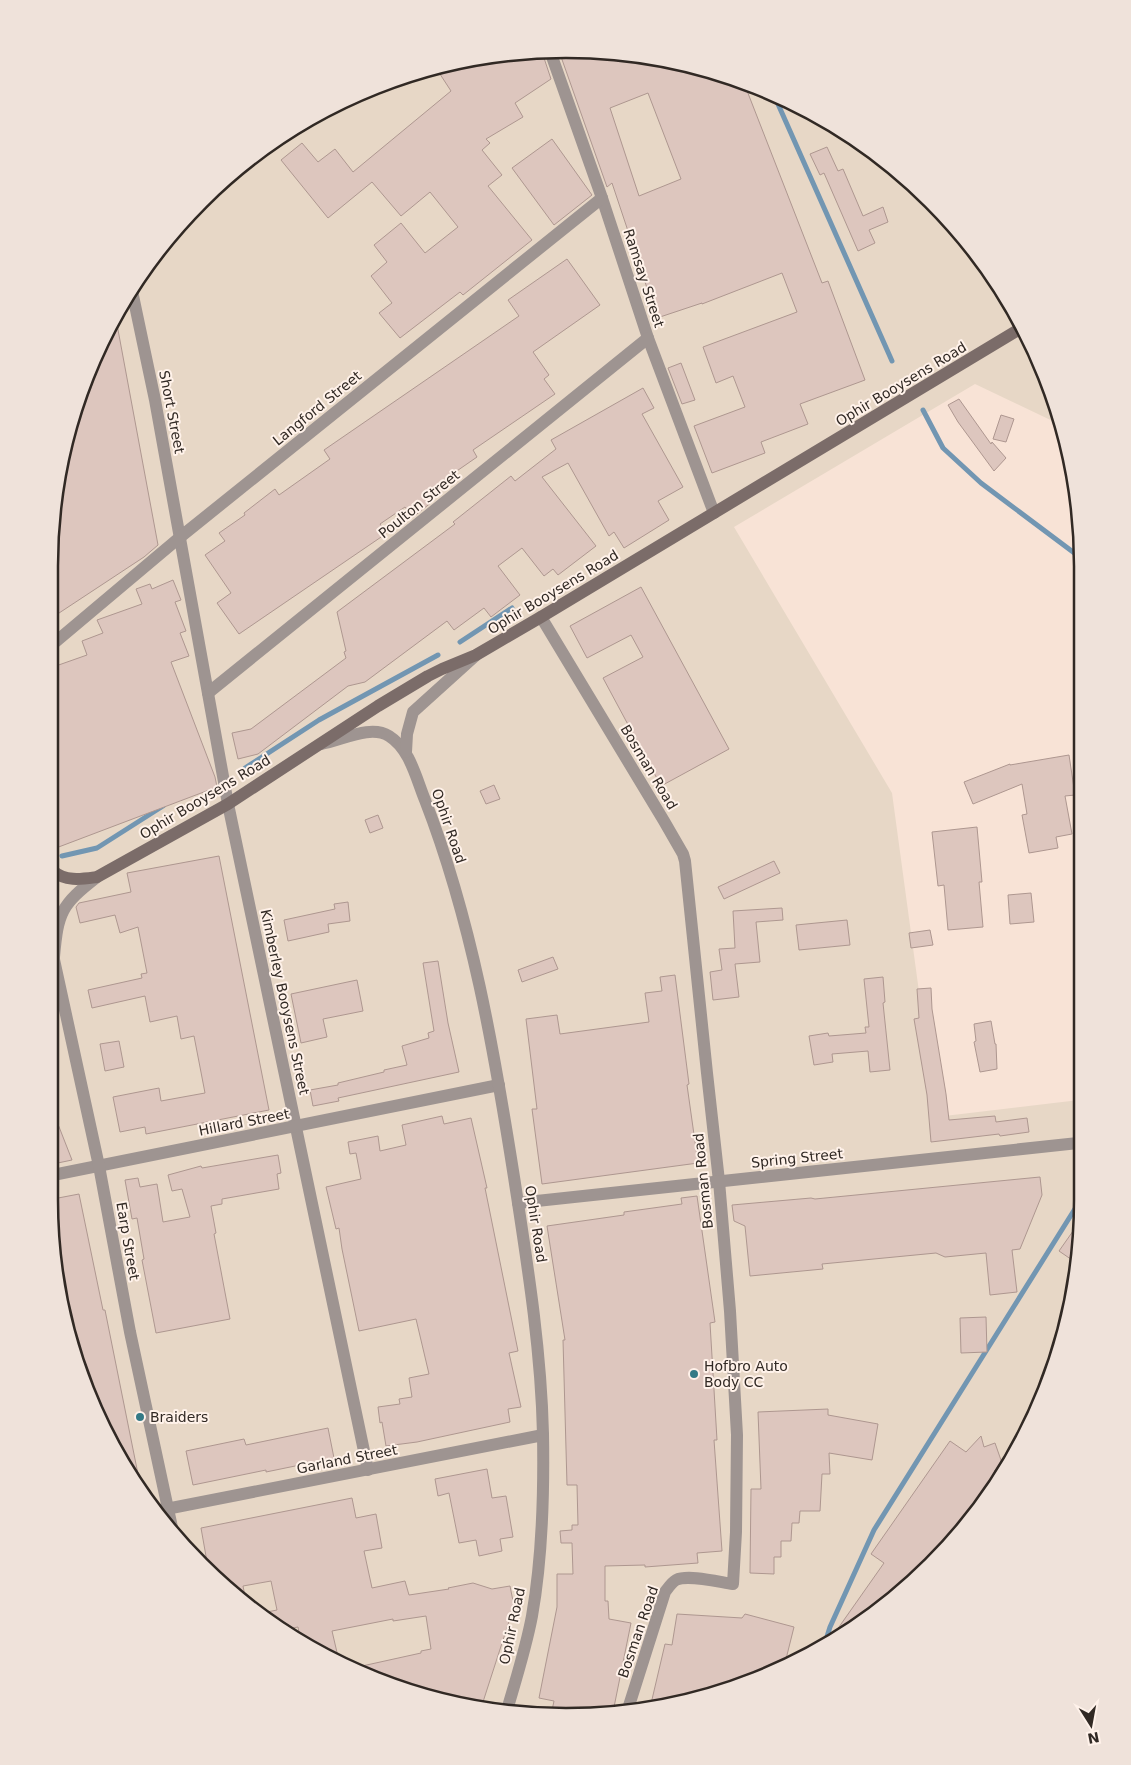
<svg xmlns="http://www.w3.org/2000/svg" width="1131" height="1765" viewBox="0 0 1131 1765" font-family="'DejaVu Sans',sans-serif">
<rect width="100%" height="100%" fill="#f8e3d6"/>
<path fill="#e7d7c6" d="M600 50 700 66 794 102 880 156 975 251 1029 337 1063 426 975 384 734 527 892 793 936 1117 1079 1100 1078 1267 1043 1397 975 1514 906 1588 852 1629 794 1663 700 1699 633 1712 532 1715 399 1689 307 1647 251 1610 200 1565 136 1487 76 1365 53 1267V498L88 367 156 251 225 177 307 118 400 76 498 53Z"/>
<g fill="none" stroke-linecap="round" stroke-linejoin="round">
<g stroke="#7296b2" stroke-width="5">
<path d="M774 95 892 361"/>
<path d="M923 410 943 448 981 483 1081 558"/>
<path d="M460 642 512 608"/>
<path d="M245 768 319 720 438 655"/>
<path d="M62 856 97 848 163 806"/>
<path d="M824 1646 830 1627 874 1530 1078 1204"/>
</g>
</g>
<g fill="#ddc6be" stroke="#ae9790" fill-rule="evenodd">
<path d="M600 50 700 66 744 83 822 283 828 281 865 380 800 404 808 424 761 442 765 453 712 473 694 426 745 407 733 376 716 383 703 347 797 312 782 273 702 304V303L657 318 612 183 607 187 559 51ZM648 93 681 179 639 196 610 108Z"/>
<path d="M542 52 551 79 515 103 523 117 486 139 490 143 482 150 502 175 488 186 532 240 463 295 460 292 400 338 379 313 392 303 371 276 387 262 374 245 401 223 425 253 458 227 430 192 401 216 372 182 328 218 281 160 302 143 318 162 335 149 353 172 451 91 436 68 498 53Z"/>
<path d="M552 139 592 195 554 225 512 168Z"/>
<path d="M827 147 838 171 843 169 863 216 883 207 888 222 869 230 875 243 858 251 824 173 820 175 810 154Z"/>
<path d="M567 259 600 305 533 352 549 375 544 379 555 394 473 450 477 457 425 493 432 502 413 517 405 507 380 524 387 533 239 634 217 603 231 593 205 555 225 541 219 533 245 515 244 513 275 489 279 495 330 459 324 450 519 316 508 300Z"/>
<path d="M116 319 158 545 144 557 53 617V498L88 367Z"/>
<path d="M681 363 695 400 682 404 668 368Z"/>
<path d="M643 388 654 408 642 414 683 487 658 501 669 520 624 548 614 532 609 536 568 463 542 477 596 546 558 575 553 569 544 576 522 548 498 566 520 595 491 617 484 608 454 630 447 621 365 682 348 686 258 754 238 759 232 733 251 729 346 658 344 652 346 651 337 612 455 524 453 522 511 476 515 481 556 449 551 440Z"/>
<path d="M959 399 991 444 992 442 1006 458 994 471 958 422 948 405Z"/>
<path d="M1001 415 1014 419 1006 442 993 439Z"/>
<path d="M173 580 181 600 175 602 186 631 180 633 189 656 171 662 215 777 217 787 56 848 53 840V667L87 655 82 641 103 633 97 620 142 604 136 589 150 584 152 589Z"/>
<path d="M641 587 729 749 661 786 603 678 643 657 631 635 587 658 570 626Z"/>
<path d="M1069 755 1075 795 1065 796 1072 834 1056 837 1058 848 1029 853 1022 815 1027 814 1022 784 973 804 964 782 1010 764V765Z"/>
<path d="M494 785 500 799 486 804 480 791Z"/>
<path d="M378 815 383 828 370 833 365 820Z"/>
<path d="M977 827 982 882H979L983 927 948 930 944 885 938 886 932 832Z"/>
<path d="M219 856 269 1110 146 1134 145 1127 120 1132 113 1097 159 1088 161 1101 205 1093 194 1036 181 1039 177 1016 150 1022 145 996 92 1008 88 990 142 978 141 974 147 973 138 927 120 933 115 915 80 923 76 907 79 903 131 892 127 873Z"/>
<path d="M774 861 780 873 724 899 718 887Z"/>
<path d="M1031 893 1034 922 1010 924 1008 895Z"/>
<path d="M348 902 350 921 328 924 329 932 288 941 284 920 335 909 334 904Z"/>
<path d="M782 908 783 920 756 922 760 962 735 964 739 997 713 1000 710 972 722 970 719 949 735 948 733 911Z"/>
<path d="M847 920 850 945 799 950 796 925Z"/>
<path d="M930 930 933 945 911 948 909 933Z"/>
<path d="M553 957 558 969 522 982 518 970Z"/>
<path d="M438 961 448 1023 459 1072 338 1098 339 1101 313 1106 310 1090 338 1085V1083L384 1072V1070L407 1065 402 1046 429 1038 428 1033 434 1031 423 963Z"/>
<path d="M675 975 689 1084 687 1085 698 1163 542 1184 532 1109H537L526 1019 557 1015 560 1034 649 1022 645 993 662 991 660 977Z"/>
<path d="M883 977 885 1002 883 1003 890 1070 870 1072 868 1051 832 1054 833 1062 814 1065 809 1036 828 1033 829 1036 866 1033 865 1027H869L864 979Z"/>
<path d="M357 980 363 1011 323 1019 327 1037 301 1043 291 994Z"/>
<path d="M931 988 932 1009 946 1094 949 1120 995 1116 996 1122 1027 1118 1029 1132 1000 1136 999 1134 931 1142 927 1095 914 1019 919 1018 917 989Z"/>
<path d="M991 1021 995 1044H996L997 1069 980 1072 974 1042 976 1041 974 1024Z"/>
<path d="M119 1041 124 1067 105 1071 100 1044Z"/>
<path d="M53 1114H54L72 1160 53 1164Z"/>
<path d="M442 1116 444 1124 471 1118 487 1188H485L518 1351 509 1353 521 1407 508 1409 510 1422 417 1442 386 1446 382 1422 380 1423 378 1407 400 1404 399 1399 412 1397 409 1378 429 1374 416 1319 359 1331 342 1249 339 1228 336 1229 326 1187 361 1179 356 1153 350 1154 348 1142 378 1136 380 1151 406 1145 402 1125Z"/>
<path d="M278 1155 281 1173 277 1174 279 1189 222 1199V1204L211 1206 216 1233 214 1234 230 1319 156 1333 142 1260 144 1259 137 1218 132 1219 125 1180 138 1178 140 1187 157 1184 163 1222 190 1217 182 1189 172 1191 168 1175 201 1166 202 1168Z"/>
<path d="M1040 1177 1042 1195 1020 1249 1012 1250 1017 1292 990 1295 986 1253 945 1257 936 1253 822 1264 823 1269 750 1276 745 1226 734 1221 732 1205 811 1198 815 1199Z"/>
<path d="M79 1194 103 1310H105L140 1484 135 1485 76 1365 53 1267V1199Z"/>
<path d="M697 1196 715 1322 710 1323 717 1440H714L722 1551 697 1553 698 1563 645 1567V1565L605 1566V1601H608L609 1619 631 1623 613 1712 551 1715 554 1701 539 1698 557 1607V1574H573L572 1543H561L560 1531 572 1530V1525H578L577 1485H567L563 1340H565L547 1226 624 1215V1212L682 1204 681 1198Z"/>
<path d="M1078 1224V1264L1059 1251Z"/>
<path d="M986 1317 987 1352 961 1353 960 1318Z"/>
<path d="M828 1409V1415L878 1424 872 1460 829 1453 830 1474H822L820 1511H800L799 1523H792L791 1541H781V1557H774V1574L750 1573 751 1489H761L758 1412Z"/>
<path d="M328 1428 334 1458 266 1472V1470L193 1485 186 1451 244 1439 246 1445Z"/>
<path d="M981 1436 984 1447 995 1443 1002 1463 994 1471 998 1474 975 1514 906 1588 852 1629 827 1644 884 1563 871 1554 950 1441 966 1452Z"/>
<path d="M487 1469 492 1498 506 1496 513 1537 500 1539 502 1551 479 1556 476 1540 459 1543 449 1493 438 1496 435 1479Z"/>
<path d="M352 1498 356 1518 376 1514 382 1548 364 1551 372 1588 405 1581 409 1595 449 1589 448 1588 473 1583 492 1589 510 1586 514 1606 482 1705 399 1689 353 1668 421 1653V1651L431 1649 426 1616 393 1621V1619L332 1631 339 1661 301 1643 298 1627 282 1630 257 1614 277 1610 271 1581 243 1586 247 1606 209 1573 201 1528Z"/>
<path d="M677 1614 742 1618 745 1614 794 1627 784 1667 700 1699 650 1708 665 1644 672 1645Z"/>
</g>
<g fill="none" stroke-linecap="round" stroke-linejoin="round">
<g stroke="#9e9491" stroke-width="12">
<path d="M550 51 602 198 648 338 714 513"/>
<path d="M208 195 277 139"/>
<path d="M132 291 155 400 228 804 368 1470"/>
<path d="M541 617 664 821 683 854 685 861 707 1073 719 1181 730 1311 737 1435 736 1532 733 1584C719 1582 688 1574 676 1580 672 1582 668 1588 665 1592L627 1712"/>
<path d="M53 644 179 538 602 198"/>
<path d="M208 693 648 338"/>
<path d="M53 1175 499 1085"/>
<path d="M518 1203 1078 1143"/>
<path d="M156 1511 543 1435"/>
</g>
<g stroke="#9e9491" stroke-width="12">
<path d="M321 744C341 741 370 724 389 736 410 749 416 778 425 800 472 921 494 1050 514 1177 527 1262 541 1347 543 1434 544 1491 542 1560 532 1616 526 1648 516 1679 507 1710"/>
<path d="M406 752 407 734 413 712 475 656"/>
<path d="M53 955 99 1166 130 1332 173 1532"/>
<path d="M54 957C58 912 61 905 97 877"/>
</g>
<path stroke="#7b6c69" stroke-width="12" d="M53 871C66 882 82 879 97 877L228 804 378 706 428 676 442 669 476 655 541 617 1023 327"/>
</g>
<g fill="#347a86" stroke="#fff2ea" stroke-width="2">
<circle cx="694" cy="1374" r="5"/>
<circle cx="140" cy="1417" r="5"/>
</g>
<g text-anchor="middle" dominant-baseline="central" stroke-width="4" stroke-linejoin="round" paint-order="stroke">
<g font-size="14" fill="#312924" stroke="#fff2ea">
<text transform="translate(644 278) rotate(72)">Ramsay Street</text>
<text transform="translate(901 384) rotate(-31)">Ophir Booysens Road</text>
<text transform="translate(317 408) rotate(-39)">Langford Street</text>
<text transform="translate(172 412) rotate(79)">Short Street</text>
<text transform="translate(419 504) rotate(-39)">Poulton Street</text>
<text transform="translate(553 592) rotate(-31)">Ophir Booysens Road</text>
<text transform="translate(649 767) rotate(59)">Bosman Road</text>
<text transform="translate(205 797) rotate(-31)">Ophir Booysens Road</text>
<text transform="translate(449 826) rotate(71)">Ophir Road</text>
<text transform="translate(285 1002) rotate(78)">Kimberley Booysens Street</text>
<text transform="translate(244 1122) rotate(-11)">Hillard Street</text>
<text transform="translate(797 1158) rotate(-6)">Spring Street</text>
<text transform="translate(703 1181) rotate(-96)">Bosman Road</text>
<text transform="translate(536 1224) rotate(81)">Ophir Road</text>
<text transform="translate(128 1241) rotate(80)">Earp Street</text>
<text transform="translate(347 1459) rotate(-11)">Garland Street</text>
<text transform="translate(512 1626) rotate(-78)">Ophir Road</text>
<text transform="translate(638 1632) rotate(-71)">Bosman Road</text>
</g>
<g font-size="14" fill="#312924" stroke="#fff2ea" text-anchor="start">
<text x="704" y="1366">Hofbro Auto<tspan x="704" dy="16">Body CC</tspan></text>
<text x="150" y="1417">Braiders</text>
</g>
</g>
<path d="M0 0H1131V1765H0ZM566 58H566A508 508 0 0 1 1074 566V1200A508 508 0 0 1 566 1708H566A508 508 0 0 1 58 1200V566A508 508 0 0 1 566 58Z" fill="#efe2da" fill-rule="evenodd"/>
<path fill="none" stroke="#312924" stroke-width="2.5" d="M566 58H566A508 508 0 0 1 1074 566V1200A508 508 0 0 1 566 1708H566A508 508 0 0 1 58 1200V566A508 508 0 0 1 566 58Z"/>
<g transform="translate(1091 1725) rotate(169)" stroke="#fff2ea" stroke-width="4" paint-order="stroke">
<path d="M0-4L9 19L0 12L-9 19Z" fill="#312924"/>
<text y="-8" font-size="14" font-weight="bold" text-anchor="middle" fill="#312924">N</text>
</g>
</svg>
